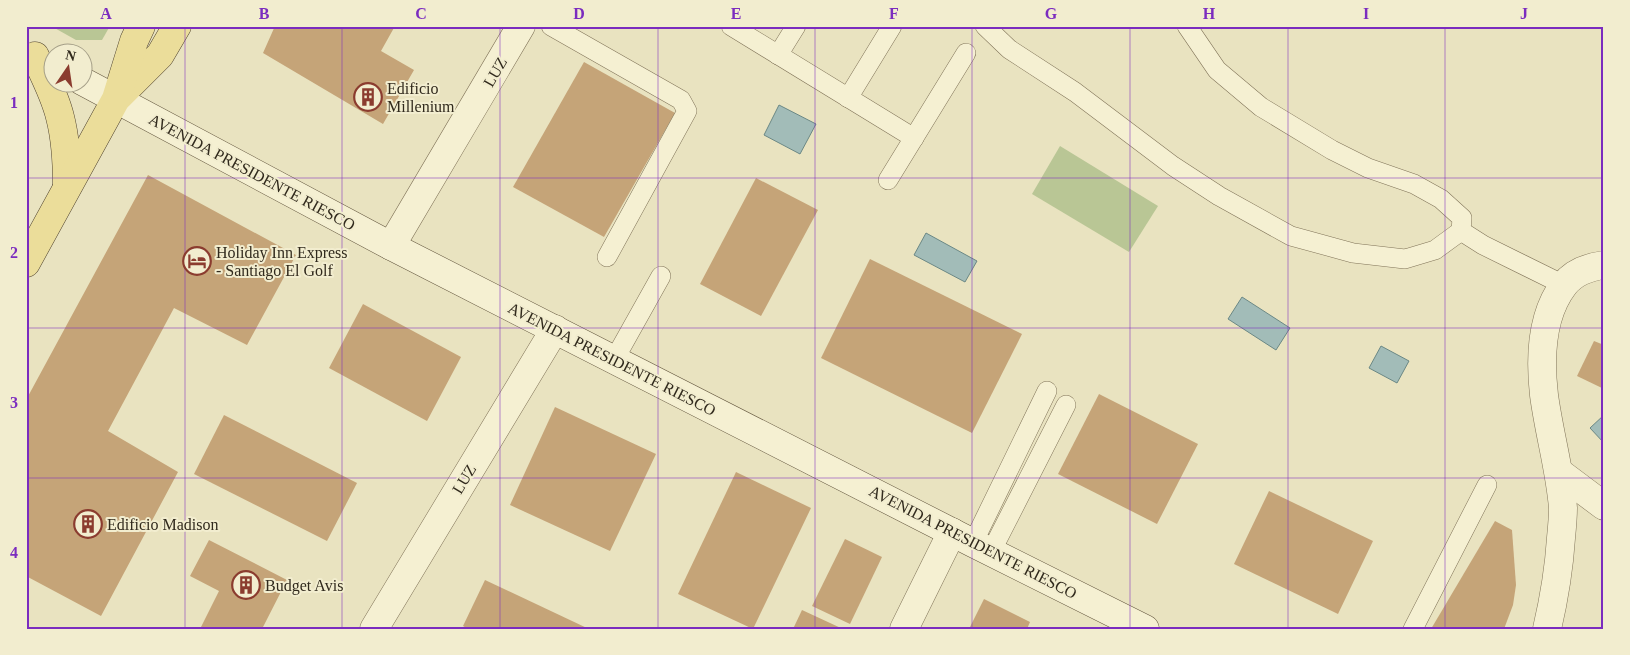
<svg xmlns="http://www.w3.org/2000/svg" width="1630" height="655" viewBox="0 0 1630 655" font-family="'Times New Roman',serif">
<rect width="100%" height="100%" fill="#e9e3c0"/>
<g fill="#b9c695">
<path d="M51 26H110L102 40H76Z"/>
<path d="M1060 146 1158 206 1129 252 1032 194Z"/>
</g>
<g fill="#a2bcb8" stroke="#6b8885">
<path d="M779 105 816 124 800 154 764 135Z"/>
<path d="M926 233 977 261 965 282 914 255Z"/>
<path d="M1242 297 1290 328 1276 350 1228 319Z"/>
<path d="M1381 346 1409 361 1397 383 1369 368Z"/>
<path d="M1604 415V443L1590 428Z"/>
</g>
<g fill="#c5a478">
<path d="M275 26H395L381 51 414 70 383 124 263 53Z"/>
<path d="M584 62 675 113 604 237 513 187Z"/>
<path d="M148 175 296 255 247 345 174 308 108 431 178 472 101 616 26 576V400Z"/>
<path d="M756 178 818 210 761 316 700 284Z"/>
<path d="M870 259 1022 334 972 433 821 358Z"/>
<path d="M363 304 461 357 427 421 329 368Z"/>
<path d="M1594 341 1604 345V389L1577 376Z"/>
<path d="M1099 394 1198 444 1157 524 1058 474Z"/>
<path d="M555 407 656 454 610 551 510 505Z"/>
<path d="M224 415 357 483 327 541 194 474Z"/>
<path d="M736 472 811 508 753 629 678 594Z"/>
<path d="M1269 491 1373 541 1338 614 1234 564Z"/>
<path d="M1495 521 1512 530 1516 585 1513 605 1504 629H1431Z"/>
<path d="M845 539 882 557 850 624 812 606Z"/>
<path d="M209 540 287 580 262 629H200L219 591 190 576Z"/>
<path d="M485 580 589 629H468L463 626Z"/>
<path d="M984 599 1030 622 1027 629H969Z"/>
<path d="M802 610 843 629H793Z"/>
</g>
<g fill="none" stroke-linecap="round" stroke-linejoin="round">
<defs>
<g id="service">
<path d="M551 26 681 100 687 111 607 257"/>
<path d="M731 26 914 138"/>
<path d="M985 26 1009 49 1075 92 1173 166 1219 196 1291 236 1353 253 1405 259 1435 250 1461 231 1462 218 1441 199 1414 184 1368 168 1332 150 1261 107 1217 70 1187 26"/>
<path d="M778 55 796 26"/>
<path d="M848 98 892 26"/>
<path d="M888 180 966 53"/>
<path d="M1461 231 1483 245 1564 285"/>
<path d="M614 360 661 276"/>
<path d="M973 543 1047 391"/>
<path d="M991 552 1066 405"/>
<path d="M1413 629 1487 485"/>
</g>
<g id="minor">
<path d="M1560 473 1604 506"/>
<path d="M374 629 555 329"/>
<path d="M904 629 952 532"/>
<path d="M1547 629C1554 599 1559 569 1561 538 1562 528 1563 518 1563 508 1560 470 1549 433 1544 395 1540 360 1541 315 1564 285 1573 273 1589 267 1604 265"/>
</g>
<path id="tertiary" d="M391 246 521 26"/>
<path id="secondary" d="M82 81 391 246 973 543 1145 629"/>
<g id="primary">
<path d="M35 56C44 75 55 96 60 117 66 140 67 163 67 187"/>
<path d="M119 96 160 55 177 26"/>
<path d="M26 263 116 99 134 41 141 26"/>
</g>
</defs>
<use href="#service" stroke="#817459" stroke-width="20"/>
<use href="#minor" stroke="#817459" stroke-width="29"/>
<use href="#tertiary" stroke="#817459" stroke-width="29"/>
<use href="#secondary" stroke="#62553d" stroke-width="29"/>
<use href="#primary" stroke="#4f422e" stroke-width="29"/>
<use href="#service" stroke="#f5f0d2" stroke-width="19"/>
<use href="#minor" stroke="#f5f0d2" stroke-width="28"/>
<use href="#tertiary" stroke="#f5f0d2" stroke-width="28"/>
<use href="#secondary" stroke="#f5f0d2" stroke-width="28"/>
<use href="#primary" stroke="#ebdd9a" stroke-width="28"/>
</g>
<path fill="none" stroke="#7b2cbf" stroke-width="1" stroke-opacity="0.55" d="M185 26V629M342 26V629M500 26V629M658 26V629M815 26V629M972 26V629M1130 26V629M1288 26V629M1445 26V629M26 178H1604M26 328H1604M26 478H1604"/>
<defs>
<symbol id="building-ring" viewBox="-11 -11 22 22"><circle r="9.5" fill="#f2edcf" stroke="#8b3c2f" stroke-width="1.5"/><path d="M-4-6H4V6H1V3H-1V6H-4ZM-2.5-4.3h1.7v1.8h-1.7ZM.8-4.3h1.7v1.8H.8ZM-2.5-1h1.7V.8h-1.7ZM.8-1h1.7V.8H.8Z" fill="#8b3c2f"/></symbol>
<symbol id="hotel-ring" viewBox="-11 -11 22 22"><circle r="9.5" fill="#f2edcf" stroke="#8b3c2f" stroke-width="1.5"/><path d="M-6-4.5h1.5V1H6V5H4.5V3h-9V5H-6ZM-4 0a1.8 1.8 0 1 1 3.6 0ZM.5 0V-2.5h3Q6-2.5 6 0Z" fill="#8b3c2f"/></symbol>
</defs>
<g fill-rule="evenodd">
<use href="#building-ring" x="352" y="81" width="32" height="32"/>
<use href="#hotel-ring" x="181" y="245" width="32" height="32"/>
<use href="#building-ring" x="72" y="508" width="32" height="32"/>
<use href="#building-ring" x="230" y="569" width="32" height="32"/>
</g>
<g text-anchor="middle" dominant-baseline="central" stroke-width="4" stroke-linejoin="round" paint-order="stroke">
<g font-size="16" fill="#312a1d" stroke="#f2edcf">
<text transform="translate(495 72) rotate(-60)">LUZ</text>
<text transform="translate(252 172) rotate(28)">AVENIDA PRESIDENTE RIESCO</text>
<text transform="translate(612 359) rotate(27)">AVENIDA PRESIDENTE RIESCO</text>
<text transform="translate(464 479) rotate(-59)">LUZ</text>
<text transform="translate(973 542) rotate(27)">AVENIDA PRESIDENTE RIESCO</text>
</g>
<g font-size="16" fill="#312a1d" stroke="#f2edcf" text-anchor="start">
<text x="387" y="88">Edificio<tspan x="387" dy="18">Millenium</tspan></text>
<text x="216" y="252">Holiday Inn Express<tspan x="216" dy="18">- Santiago El Golf</tspan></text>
<text x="107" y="524">Edificio Madison</text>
<text x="265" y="585">Budget Avis</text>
</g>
</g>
<rect width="1630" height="655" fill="none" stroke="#f2edcf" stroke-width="55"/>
<g transform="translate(68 68) rotate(13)"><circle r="24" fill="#f2edcf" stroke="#a59f88"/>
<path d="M0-4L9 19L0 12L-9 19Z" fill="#8b3c2f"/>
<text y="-8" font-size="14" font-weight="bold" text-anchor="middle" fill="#312a1d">N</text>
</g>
<rect x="28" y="28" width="1574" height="600" fill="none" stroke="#7b2cbf" stroke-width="2"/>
<g font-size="16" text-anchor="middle" font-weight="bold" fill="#7b2cbf">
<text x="106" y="19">A</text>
<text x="264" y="19">B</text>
<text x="421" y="19">C</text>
<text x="579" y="19">D</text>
<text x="736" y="19">E</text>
<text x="894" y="19">F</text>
<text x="1051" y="19">G</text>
<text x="1209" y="19">H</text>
<text x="1366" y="19">I</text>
<text x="1524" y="19">J</text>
<text x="14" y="108">1</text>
<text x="14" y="258">2</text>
<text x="14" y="408">3</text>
<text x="14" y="558">4</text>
</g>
</svg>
